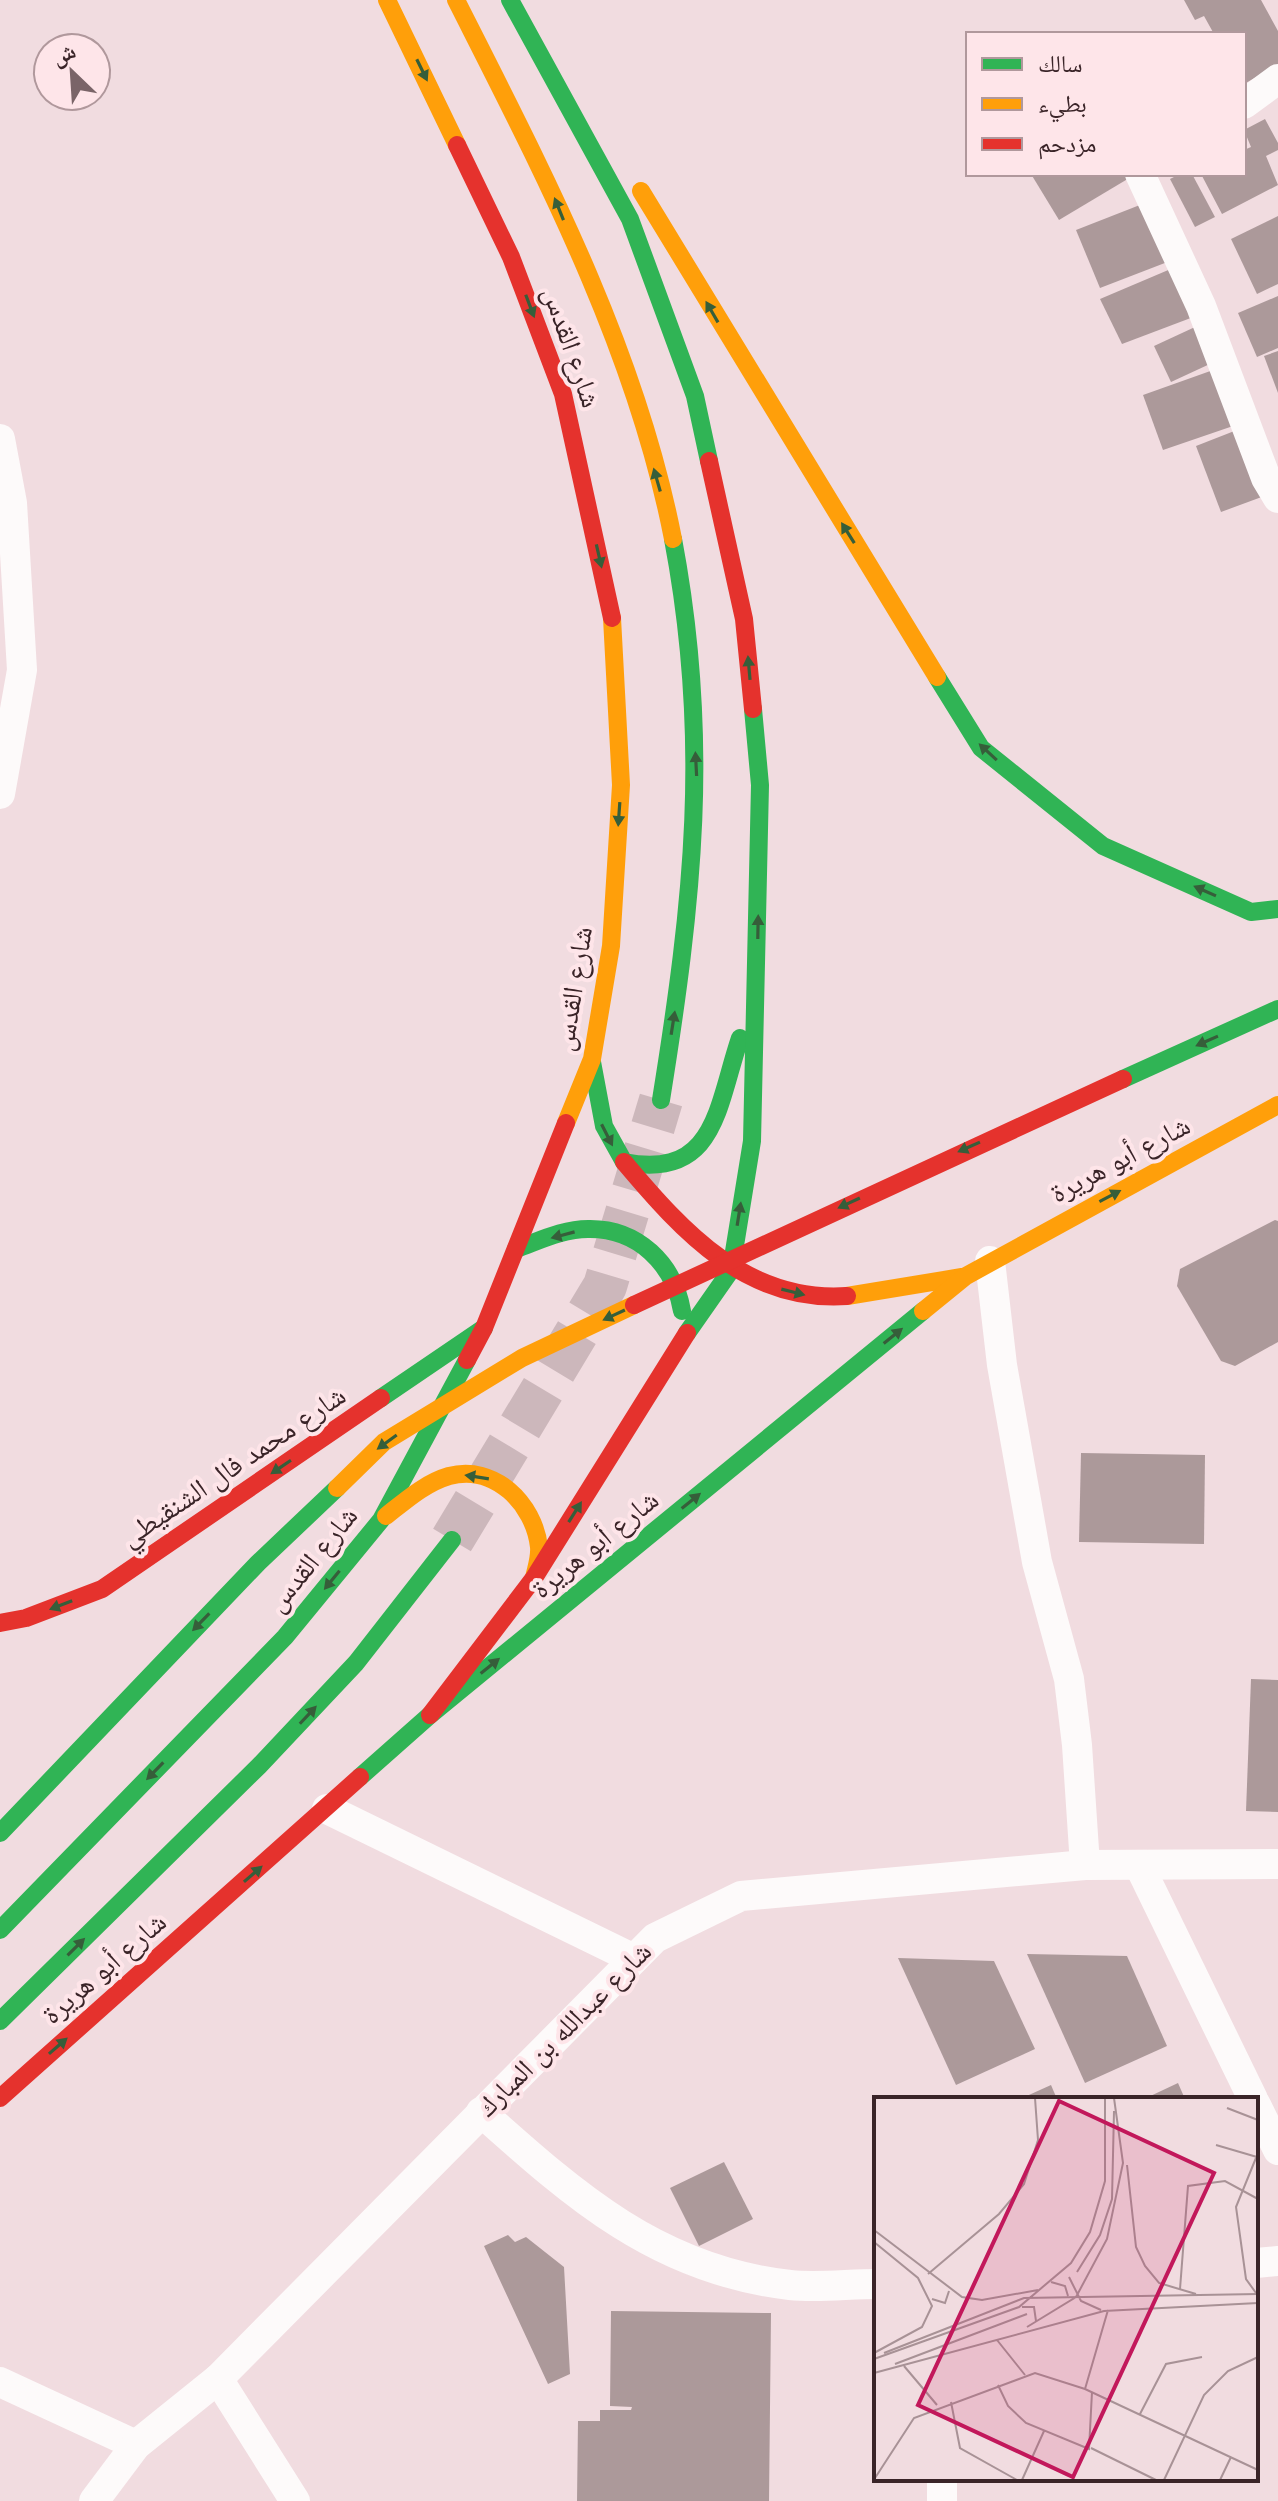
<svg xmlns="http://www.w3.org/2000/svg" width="1278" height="2501" viewBox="0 0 1278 2501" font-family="'Fira Sans','Noto Naskh Arabic',sans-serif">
<rect width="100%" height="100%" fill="#f1dce0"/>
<g fill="#ac999a">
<path d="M1184 0H1261L1278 31V65L1244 84V34H1214L1204 16 1195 20Z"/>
<path d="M1265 119 1278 143V150L1266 156 1278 185 1222 214 1201 174H1244V150L1251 147 1244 130Z"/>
<path d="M1031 174H1136L1059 220Z"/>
<path d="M1180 174H1192L1215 217 1195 227 1170 179Z"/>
<path d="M1145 203 1170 261 1100 288 1076 230Z"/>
<path d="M1278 216V284L1257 294 1231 239Z"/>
<path d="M1173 268 1196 316 1122 344 1100 299Z"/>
<path d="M1278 296V348L1257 357 1238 313Z"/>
<path d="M1195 327 1212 363 1171 382 1154 346Z"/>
<path d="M1278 351V393L1264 356Z"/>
<path d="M1216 369 1236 425 1163 450 1143 395Z"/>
<path d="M1242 428 1267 495 1221 512 1196 446Z"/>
<path d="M1275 1220 1278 1221V1342L1235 1366 1221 1361 1177 1286 1180 1269Z"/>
<path d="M1081 1453 1205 1455 1204 1544 1079 1542Z"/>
<path d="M1251 1679 1278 1680V1812L1246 1811Z"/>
<path d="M1027 1954 1127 1956 1167 2046 1085 2083Z"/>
<path d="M898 1958 994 1961 1035 2049 956 2085Z"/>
<path d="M1178 2083 1185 2099H1144Z"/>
<path d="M1051 2085 1057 2099H1020Z"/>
<path d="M724 2162 753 2219 699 2246 670 2188Z"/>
<path d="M508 2235 515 2242 526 2237 564 2267 570 2374 548 2384 484 2246Z"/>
<path d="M611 2311 771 2313 769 2501H577L578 2421H600V2410H631L632 2407 610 2406Z"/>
</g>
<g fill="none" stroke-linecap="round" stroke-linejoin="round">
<path stroke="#ccb7bb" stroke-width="44" stroke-dasharray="44 22" stroke-linecap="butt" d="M452 1540 605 1286 661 1100"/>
<g stroke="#fdfafa" stroke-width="30">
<path d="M1244 104 1278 79"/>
<path d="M1140 174 1201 306 1266 478 1278 498"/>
<path d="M0 439 12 503 22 670 0 794"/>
<path d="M990 1261 1002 1365 1037 1562 1069 1679 1077 1745 1085 1865"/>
<path d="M327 1809 634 1959"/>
<path d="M1139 1865 1253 2099"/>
<path d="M1256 2105 1278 2150"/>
<path d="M481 2112C575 2196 658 2270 790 2285 818 2288 848 2284 876 2284"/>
<path d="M1256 2263 1278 2261"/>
<path d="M218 2379 295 2501"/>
<path d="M0 2382 136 2445"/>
<path d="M942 2479V2501"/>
<path d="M94 2501 136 2445 218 2379 655 1938 741 1896 1085 1865 1278 1864"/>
</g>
<g stroke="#30b455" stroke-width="18">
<path d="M510 0 630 219 695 396 709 461"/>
<path d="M937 677 981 748 1103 846 1251 912 1278 909"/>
<path d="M592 1062 604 1126 624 1162C716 1180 717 1106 740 1038"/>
<path d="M1123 1079 1278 1009"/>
<path d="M661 1100C693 901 711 740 673 539"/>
<path d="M516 1249C539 1241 563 1229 588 1229 638 1228 674 1264 682 1311"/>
<path d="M687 1333 731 1270 752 1141 760 785 753 709"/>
<path d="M381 1398 484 1328"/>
<path d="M360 1777 430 1715 923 1311"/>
<path d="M0 1833 258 1563 337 1488"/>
<path d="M0 1930 285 1637 381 1520 467 1360"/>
<path d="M0 2021 259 1766 356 1663 452 1540"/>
</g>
<g stroke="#ff9f0a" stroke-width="18">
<path d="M387 0 457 145"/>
<path d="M456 0C543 172 636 348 673 539"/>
<path d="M641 191 937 677"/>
<path d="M566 1123 592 1059 611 946 621 785 612 618"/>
<path d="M847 1296 962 1277"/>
<path d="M923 1311 966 1276 1278 1105"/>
<path d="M337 1488 384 1442 522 1358 634 1305"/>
<path d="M386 1516C405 1501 425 1483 449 1476 494 1464 534 1503 539 1547 540 1558 536 1568 534 1578"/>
</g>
<g stroke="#e5322d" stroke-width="18">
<path d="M457 145 511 257 563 394 612 618"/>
<path d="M709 461 744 619 753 709"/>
<path d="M624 1162C683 1232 747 1303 847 1296"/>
<path d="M634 1305 1123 1079"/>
<path d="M467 1360 484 1328 566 1123"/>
<path d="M0 1623 26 1618 102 1589 381 1398"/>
<path d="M430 1715 534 1578 687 1333"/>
<path d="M0 2098 360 1777"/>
</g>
</g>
<defs><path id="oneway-solid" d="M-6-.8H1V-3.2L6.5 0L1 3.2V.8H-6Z" transform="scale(2)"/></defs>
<g fill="#365e3a">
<use href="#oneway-solid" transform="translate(422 70) rotate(64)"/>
<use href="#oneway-solid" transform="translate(559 209) rotate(-112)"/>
<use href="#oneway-solid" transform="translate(530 306) rotate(69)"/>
<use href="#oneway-solid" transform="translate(712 312) rotate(-120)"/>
<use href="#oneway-solid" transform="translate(657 480) rotate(-106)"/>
<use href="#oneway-solid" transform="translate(848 533) rotate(-122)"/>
<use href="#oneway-solid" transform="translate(599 556) rotate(77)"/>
<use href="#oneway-solid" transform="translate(749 668) rotate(-95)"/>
<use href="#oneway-solid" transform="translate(988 752) rotate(-137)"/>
<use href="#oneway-solid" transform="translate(696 764) rotate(-93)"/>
<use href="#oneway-solid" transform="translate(619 814) rotate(94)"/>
<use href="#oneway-solid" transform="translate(1205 891) rotate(-156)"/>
<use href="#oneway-solid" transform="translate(758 927) rotate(-89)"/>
<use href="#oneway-solid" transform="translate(673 1023) rotate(-81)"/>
<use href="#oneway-solid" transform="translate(1207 1041) rotate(156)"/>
<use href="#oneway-solid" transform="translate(607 1135) rotate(63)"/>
<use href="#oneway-solid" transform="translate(969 1147) rotate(156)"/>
<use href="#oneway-solid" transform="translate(1110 1196) rotate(-28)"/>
<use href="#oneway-solid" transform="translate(849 1203) rotate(155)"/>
<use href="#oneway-solid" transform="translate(739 1214) rotate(-81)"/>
<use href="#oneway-solid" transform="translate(563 1235) rotate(165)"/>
<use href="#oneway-solid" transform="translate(793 1292) rotate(14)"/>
<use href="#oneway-solid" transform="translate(614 1315) rotate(155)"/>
<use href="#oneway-solid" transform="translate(893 1336) rotate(-39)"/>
<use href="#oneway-solid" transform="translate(387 1442) rotate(144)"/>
<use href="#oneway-solid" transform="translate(281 1467) rotate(146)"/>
<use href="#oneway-solid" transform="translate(477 1477) rotate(-171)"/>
<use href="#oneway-solid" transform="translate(691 1501) rotate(-39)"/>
<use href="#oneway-solid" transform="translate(575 1512) rotate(-58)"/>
<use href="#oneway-solid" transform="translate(332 1580) rotate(129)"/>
<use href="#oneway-solid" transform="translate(61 1605) rotate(159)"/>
<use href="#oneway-solid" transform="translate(201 1622) rotate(134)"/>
<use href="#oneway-solid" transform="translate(490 1666) rotate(-39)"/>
<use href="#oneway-solid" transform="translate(308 1715) rotate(-47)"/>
<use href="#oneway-solid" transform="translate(155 1771) rotate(134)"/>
<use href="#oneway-solid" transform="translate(253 1874) rotate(-41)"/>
<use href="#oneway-solid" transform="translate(76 1947) rotate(-45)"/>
<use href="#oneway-solid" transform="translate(58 2046) rotate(-41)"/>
</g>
<g text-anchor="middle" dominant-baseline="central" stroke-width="8" stroke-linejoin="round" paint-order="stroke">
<g font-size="28" fill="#3a2428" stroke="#fee5e9">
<text transform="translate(572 347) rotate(71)">شارع القدس</text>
<text transform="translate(573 989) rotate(-81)">شارع القدس</text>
<text transform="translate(1120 1159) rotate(-28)">شارع أبو هريرة</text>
<text transform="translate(233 1466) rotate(-34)">شارع محمد فال الشنقيطي</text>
<text transform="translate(595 1544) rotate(-39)">شارع أبو هريرة</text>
<text transform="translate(312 1559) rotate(-51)">شارع القدس</text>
<text transform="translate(104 1968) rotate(-41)">شارع أبو هريرة</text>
<text transform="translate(564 2029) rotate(-45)">شارع عبدالله بن المبارك</text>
</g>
</g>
<g transform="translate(874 2097)">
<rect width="384" height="384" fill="#f1dce0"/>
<path fill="none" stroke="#a89296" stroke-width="2" d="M353 11 384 23M342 48 383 60M253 68 262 150 271 169 285 186 322 197M0 133 88 200 108 203 164 193M0 145 44 181 58 209 48 230 0 256M203 175 226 138 238 102 240 14M54 177 125 117 150 87 164 43 161 1M195 180 207 204 227 213M177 185 191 189 194 199M306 192 314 89 351 84 384 102M382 196 372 182 362 110 384 56M58 202 71 206 75 194M148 210H160L162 224M153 230 202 200 233 142 249 66 240 1M123 243 151 278M10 256 150 201 384 197M0 262 145 210 197 166 216 135 231 84V1M21 267 153 217M30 269 63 308M0 276 230 214 384 206M124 288 134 309 152 326 215 352 218 295M211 292 234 213M77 305 86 351 143 383M266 317 292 267 328 260M217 351 282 383M1 381 40 321 161 276 211 292 384 373M148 383 170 334M290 383 330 298 354 274 384 260M346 383 357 360"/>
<path fill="#c2185b" fill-opacity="0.15" stroke="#c2185b" stroke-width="4" d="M185 4 340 76 199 380 44 308Z"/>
<rect width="384" height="384" fill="none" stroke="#3a2428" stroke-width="4"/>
</g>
<rect x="966" y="32" width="280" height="144" fill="#fee5e9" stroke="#b0989c" stroke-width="2"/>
<rect x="982" y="58" width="40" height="12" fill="#30b455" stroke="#b0989c" stroke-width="2"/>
<text x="1038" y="72" font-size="24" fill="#3a2428">سالك</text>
<rect x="982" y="98" width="40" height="12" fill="#ff9f0a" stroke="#b0989c" stroke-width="2"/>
<text x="1038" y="112" font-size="24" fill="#3a2428">بطيء</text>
<rect x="982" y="138" width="40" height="12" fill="#e5322d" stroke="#b0989c" stroke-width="2"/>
<text x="1038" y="152" font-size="24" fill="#3a2428">مزدحم</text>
<g transform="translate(72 72) rotate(335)"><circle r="38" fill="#fee5e9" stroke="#b0989c" stroke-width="2"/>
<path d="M0-6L14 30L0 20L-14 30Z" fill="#7a6468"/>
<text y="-12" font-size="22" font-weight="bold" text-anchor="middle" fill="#3a2428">ش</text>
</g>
</svg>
